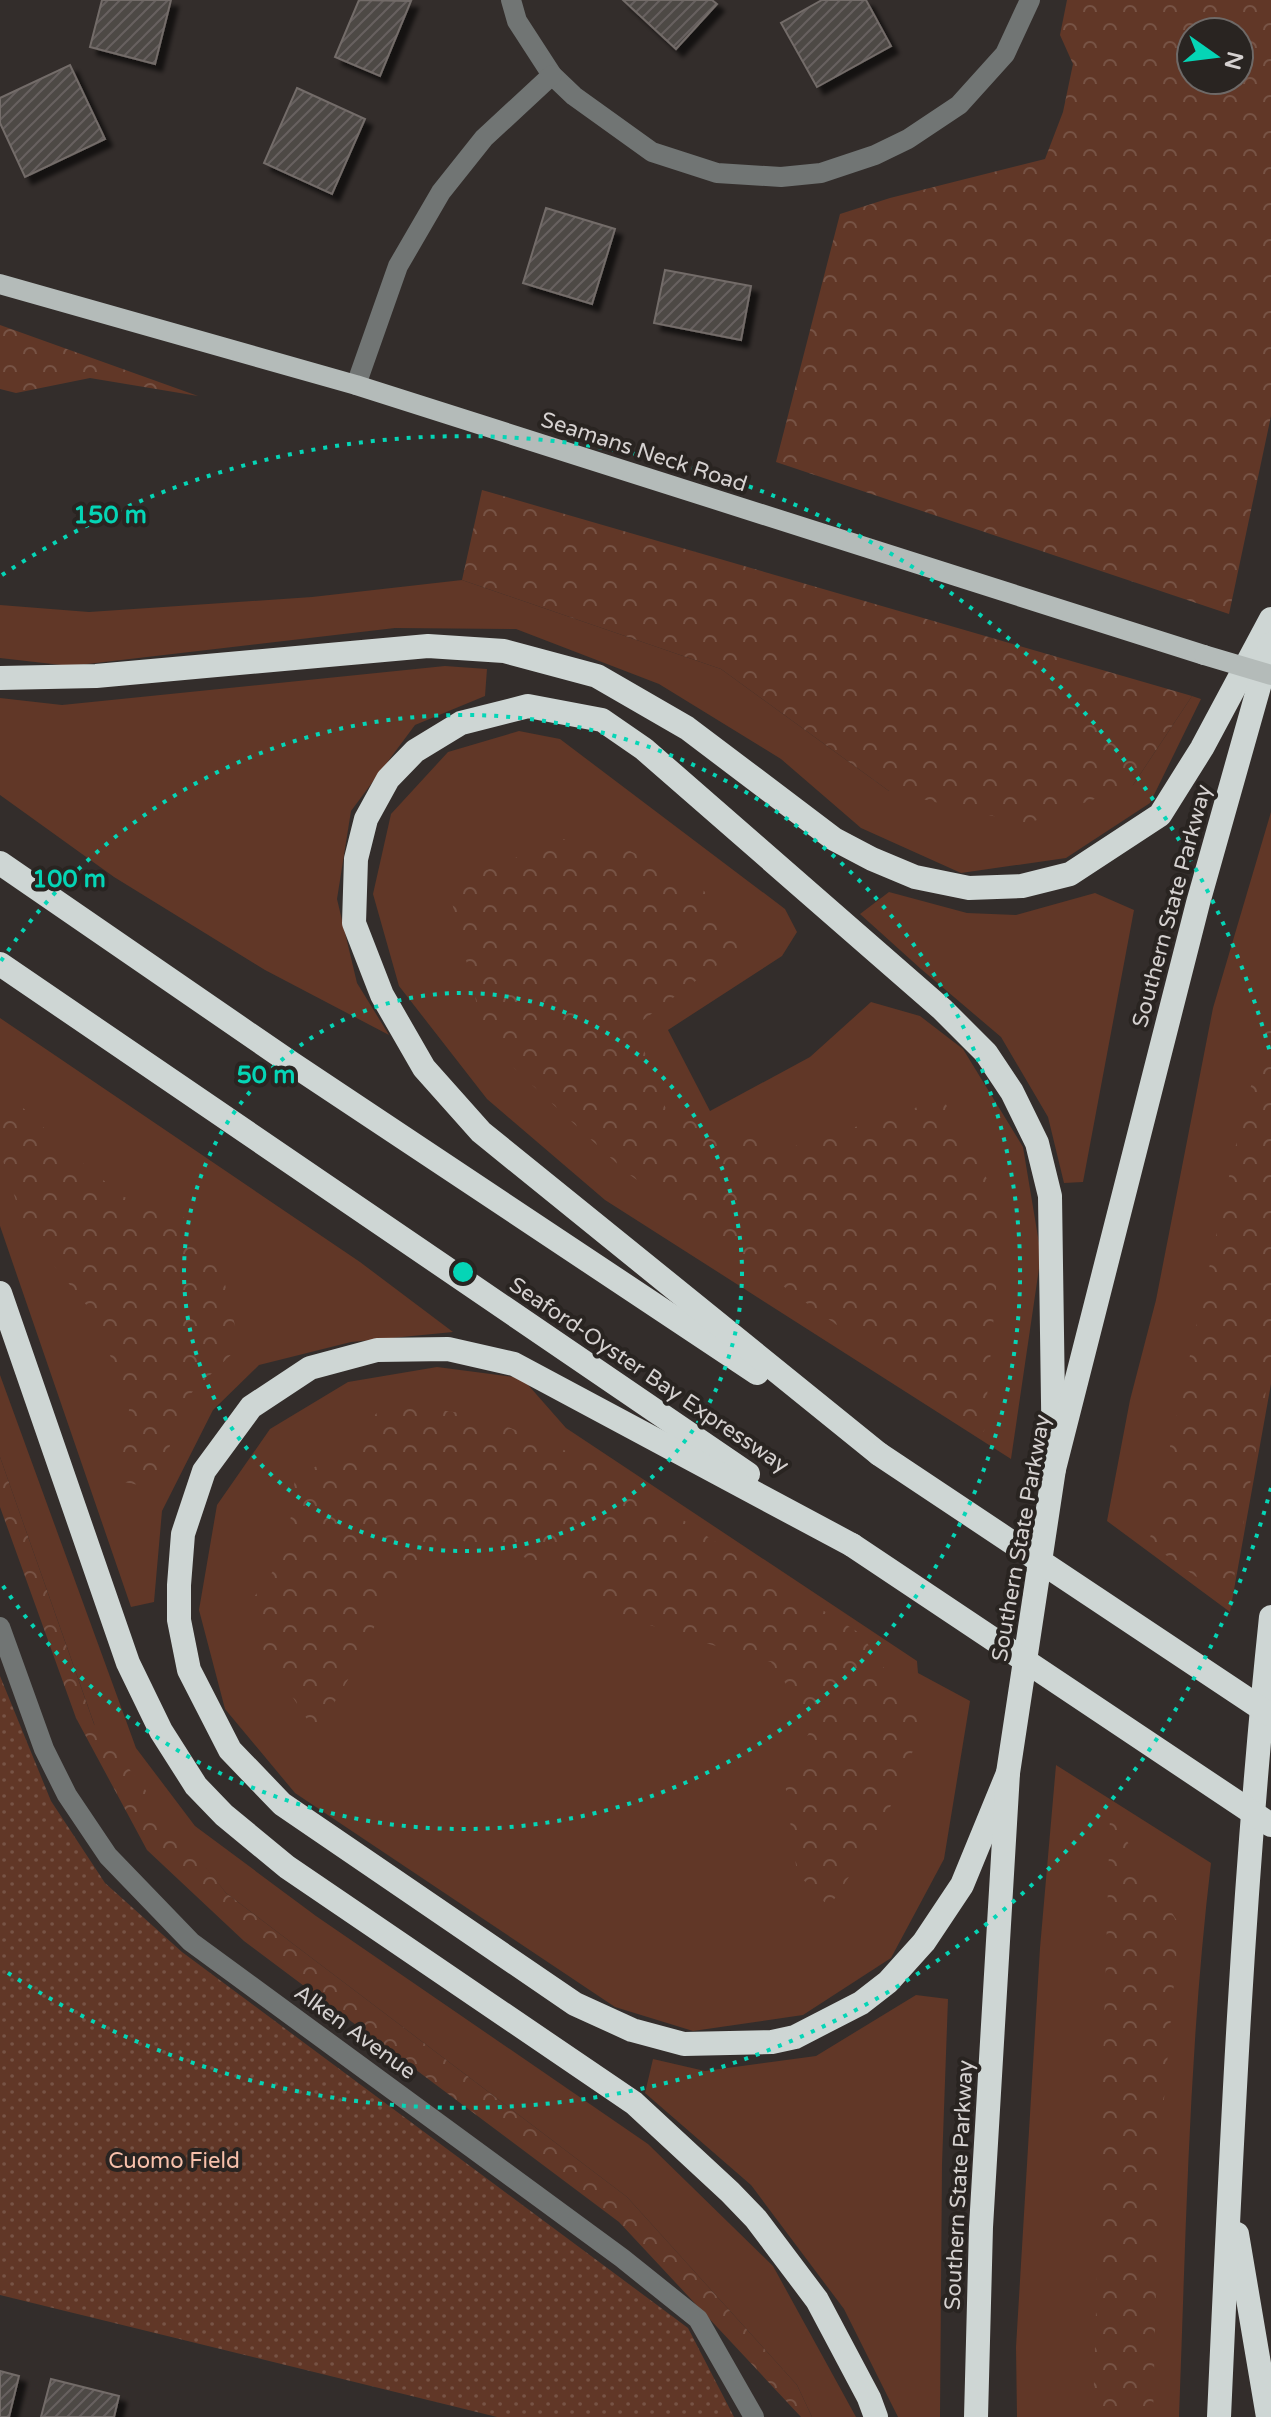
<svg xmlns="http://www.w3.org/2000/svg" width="1271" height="2417" viewBox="0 0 1271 2417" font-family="'Varela Round',sans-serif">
<defs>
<pattern id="forest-crowns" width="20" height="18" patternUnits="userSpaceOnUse" patternTransform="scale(2)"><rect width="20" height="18" fill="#613727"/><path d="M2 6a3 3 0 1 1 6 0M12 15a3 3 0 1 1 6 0" fill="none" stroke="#775345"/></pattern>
<pattern id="park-dots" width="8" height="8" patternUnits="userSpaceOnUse" patternTransform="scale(2)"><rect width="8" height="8" fill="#613727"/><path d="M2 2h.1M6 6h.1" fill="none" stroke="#775345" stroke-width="1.8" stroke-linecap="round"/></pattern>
<pattern id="building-hatch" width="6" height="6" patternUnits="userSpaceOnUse" patternTransform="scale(2)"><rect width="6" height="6" fill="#4e4845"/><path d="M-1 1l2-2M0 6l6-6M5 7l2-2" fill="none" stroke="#67615f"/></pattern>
<filter id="shadow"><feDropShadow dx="7" dy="7" stdDeviation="2" flood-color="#0009"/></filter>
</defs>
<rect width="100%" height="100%" fill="#332d2b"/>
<g fill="#613727">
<path d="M462 580 721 669 889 791 1133 785 1192 696 1201 699 1150 803 1066 858 961 873 861 828 781 759 659 684 516 629 395 628 70 666 0 658V605L89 612 312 597Z"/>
<path d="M445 666 487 669 485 696 415 725 351 811 337 899 357 983 389 1035 265 970 114 877 0 795V698L62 705Z"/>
<path d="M519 731 560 739 785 909 797 932 782 956 668 1030 710 1111 810 1057 871 1002 920 1016 963 1049 1023 1147 1041 1255 1011 1459 605 1200 487 1099 399 986 373 894 391 814 448 752Z"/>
<path d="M1271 812V1384L1230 1612 1107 1521 1130 1400 1156 1300 1213 1008Z"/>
<path d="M889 892 967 913 1016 915 1095 893 1134 910 1083 1182 1064 1183 1048 1117 1001 1037 921 969 860 914Z"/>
<path d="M0 1018 360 1262 453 1332 351 1342 259 1365 213 1410 162 1511 154 1602 131 1607 0 1226Z"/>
<path d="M437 1367 522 1378 566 1428 917 1661 918 1673 970 1701 944 1859 891 1958 803 2015 693 2031 615 2007 295 1793 225 1709 199 1610 217 1505 270 1429 348 1382Z"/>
<path d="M0 1375 136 1748 195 1826 316 1916 648 2144 773 2266 856 2417H812L797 2385 627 2197 226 1893 98 1735 0 1457Z"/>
<path d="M1056 1765 1211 1863C1189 2047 1186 2232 1179 2417H1017L1016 2347 1040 1948Z"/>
<path d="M916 1995 948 1999 942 2164 940 2417H898L844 2309 751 2185 645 2093 653 2059 705 2071 816 2056Z"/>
</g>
<g fill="url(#forest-crowns)" fill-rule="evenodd">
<path d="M1067 0H1271V416L1229 614 776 462 840 214 890 198 1045 159 1063 112 1073 64 1060 35ZM1191 32H1239V80H1191Z"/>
<path d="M0 325 198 396 90 378 16 393 0 389Z"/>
<path d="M482 490 1192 696 1133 785 1026 824 889 791 721 669 462 580Z"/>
<path d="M561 839 624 848 701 886 740 948 635 1026 666 1109 786 1149 943 1099 1003 1208 984 1432 626 1172 486 1042 448 886Z"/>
<path d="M1271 1009V1362L1230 1601 1149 1543 1237 1140Z"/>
<path d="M16 1101 69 1152 124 1197 183 1217 224 1280 240 1346 179 1405 173 1434 158 1489 119 1481 130 1403 92 1312 26 1231 0 1152V1121Z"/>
<path d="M385 1402 481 1416 605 1467 745 1562 861 1634 923 1726 882 1827 829 1907 797 1873 785 1783 813 1724 771 1662 699 1641 607 1611 557 1566 441 1535 391 1591 355 1668 316 1733 264 1653 254 1597 287 1552 295 1477 347 1451Z"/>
<path d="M0 1457 94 1724 226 1893 627 2197 797 2385 812 2417H801L619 2222 244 1941 147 1850 76 1718 0 1507Z"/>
<path d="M1110 1814 1179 1924 1159 2158 1153 2417H1093Z"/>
</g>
<path fill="url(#park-dots)" d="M0 1676 51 1801 105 1883 182 1952 688 2328 734 2417H497L0 2295Z"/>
<g fill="url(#building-hatch)" stroke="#736c69" stroke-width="2" filter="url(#shadow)">
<path d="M102 0H171L155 64 90 47Z"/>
<path d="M359 0 411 1 380 76 335 57Z"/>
<path d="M623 0H712L717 4 676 49Z"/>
<path d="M822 0H866L891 46 817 87 781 23Z"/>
<path d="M70 65 105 139 25 177 0 123V98Z"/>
<path d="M297 88 365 119 332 194 264 163Z"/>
<path d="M546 208 615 229 592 304 523 283Z"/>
<path d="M665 270 751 286 741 340 654 323Z"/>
<path d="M0 2371 19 2376 9 2417H0Z"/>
<path d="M51 2379 119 2396 114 2417H41Z"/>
</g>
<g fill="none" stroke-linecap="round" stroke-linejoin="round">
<g stroke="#717574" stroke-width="20">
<path d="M511 0 517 21 552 75 574 96 652 152 717 173 781 177 821 173 875 155 908 139 959 105 1005 54 1030 0"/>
<path d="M356 385 398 266 441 192 484 138 552 75"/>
<path d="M0 1627 44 1749 67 1795 108 1856 191 1942 622 2258 698 2319 754 2417"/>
</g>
<path stroke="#b4bbb9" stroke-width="20" d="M0 284 356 385 1204 655"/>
<g stroke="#ced6d4" stroke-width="24">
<path d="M0 678 96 676 428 646 504 651 597 676 687 728 834 839 872 859 915 877 969 888 1022 886 1070 874 1160 815 1202 748 1271 619"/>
<path d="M0 863 291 1063 757 1373"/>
<path d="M0 964 748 1474"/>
<path d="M0 1293 128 1663 161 1731 196 1786 224 1815 287 1867 634 2103 730 2192 756 2219 817 2300 869 2398 876 2417"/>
<path d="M879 1454 481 1132 424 1068 382 995 354 923 356 859 366 819 388 779 415 751 461 723 528 706 602 720 644 749 942 1009 986 1053 1012 1092 1037 1143 1050 1196 1054 1469"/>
<path d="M852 1545 514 1364 448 1349 377 1350 310 1368 251 1407 204 1471 183 1534 179 1585V1620L189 1670 230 1750 282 1804 575 2004 632 2030 684 2044 772 2042 795 2037 861 2003 888 1982 924 1942 962 1885 1008 1773"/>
<path d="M1237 2234 1268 2417"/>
<path d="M976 2417 981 2227 1008 1773 1054 1469 1198 903 1271 644"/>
<path d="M1219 2417C1231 2150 1243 1883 1271 1617"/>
</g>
<path stroke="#b4bbb9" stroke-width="20" d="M1204 655 1271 675"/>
<g stroke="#ced6d4" stroke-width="24">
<path d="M879 1454 1271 1715"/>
<path d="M852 1545 1271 1825"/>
</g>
</g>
<g fill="none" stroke="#05d5b6" stroke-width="4" stroke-dasharray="4 8">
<circle cx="463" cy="1272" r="279"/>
<path d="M1 961A557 557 0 1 1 1 1583"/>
<path d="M1271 1488A836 836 0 0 1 2 1969M2 575A836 836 0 0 1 1271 1056"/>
</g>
<g text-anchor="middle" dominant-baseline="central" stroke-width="8" stroke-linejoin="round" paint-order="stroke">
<g font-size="22" fill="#d5d1d0" stroke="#292421">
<text transform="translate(644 452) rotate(18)">Seamans Neck Road</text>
<text transform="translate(1172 906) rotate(-75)">Southern State Parkway</text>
<text transform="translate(649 1375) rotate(34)">Seaford-Oyster Bay Expressway</text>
<text transform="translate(1021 1538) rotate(-80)">Southern State Parkway</text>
<text transform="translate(355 2032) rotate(36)">Alken Avenue</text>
<text transform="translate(959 2185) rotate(-87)">Southern State Parkway</text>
</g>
<g font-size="22" fill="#f7c0ab" stroke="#292421">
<text x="174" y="2161">Cuomo Field</text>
</g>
</g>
<circle cx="463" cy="1272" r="12" fill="#05d5b6" stroke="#292421" stroke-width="4"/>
<g font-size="24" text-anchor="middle" font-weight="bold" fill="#05d5b6" stroke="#292421" stroke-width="8" stroke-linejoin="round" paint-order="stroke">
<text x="110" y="523">150 m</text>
<text x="69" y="887">100 m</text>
<text x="266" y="1083">50 m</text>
</g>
<g transform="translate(1215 56) rotate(104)"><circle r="38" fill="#292421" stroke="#6e6967" stroke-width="2"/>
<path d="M0-6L14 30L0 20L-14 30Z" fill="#05d5b6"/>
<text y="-12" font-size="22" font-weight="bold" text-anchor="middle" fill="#d5d1d0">N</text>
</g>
</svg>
